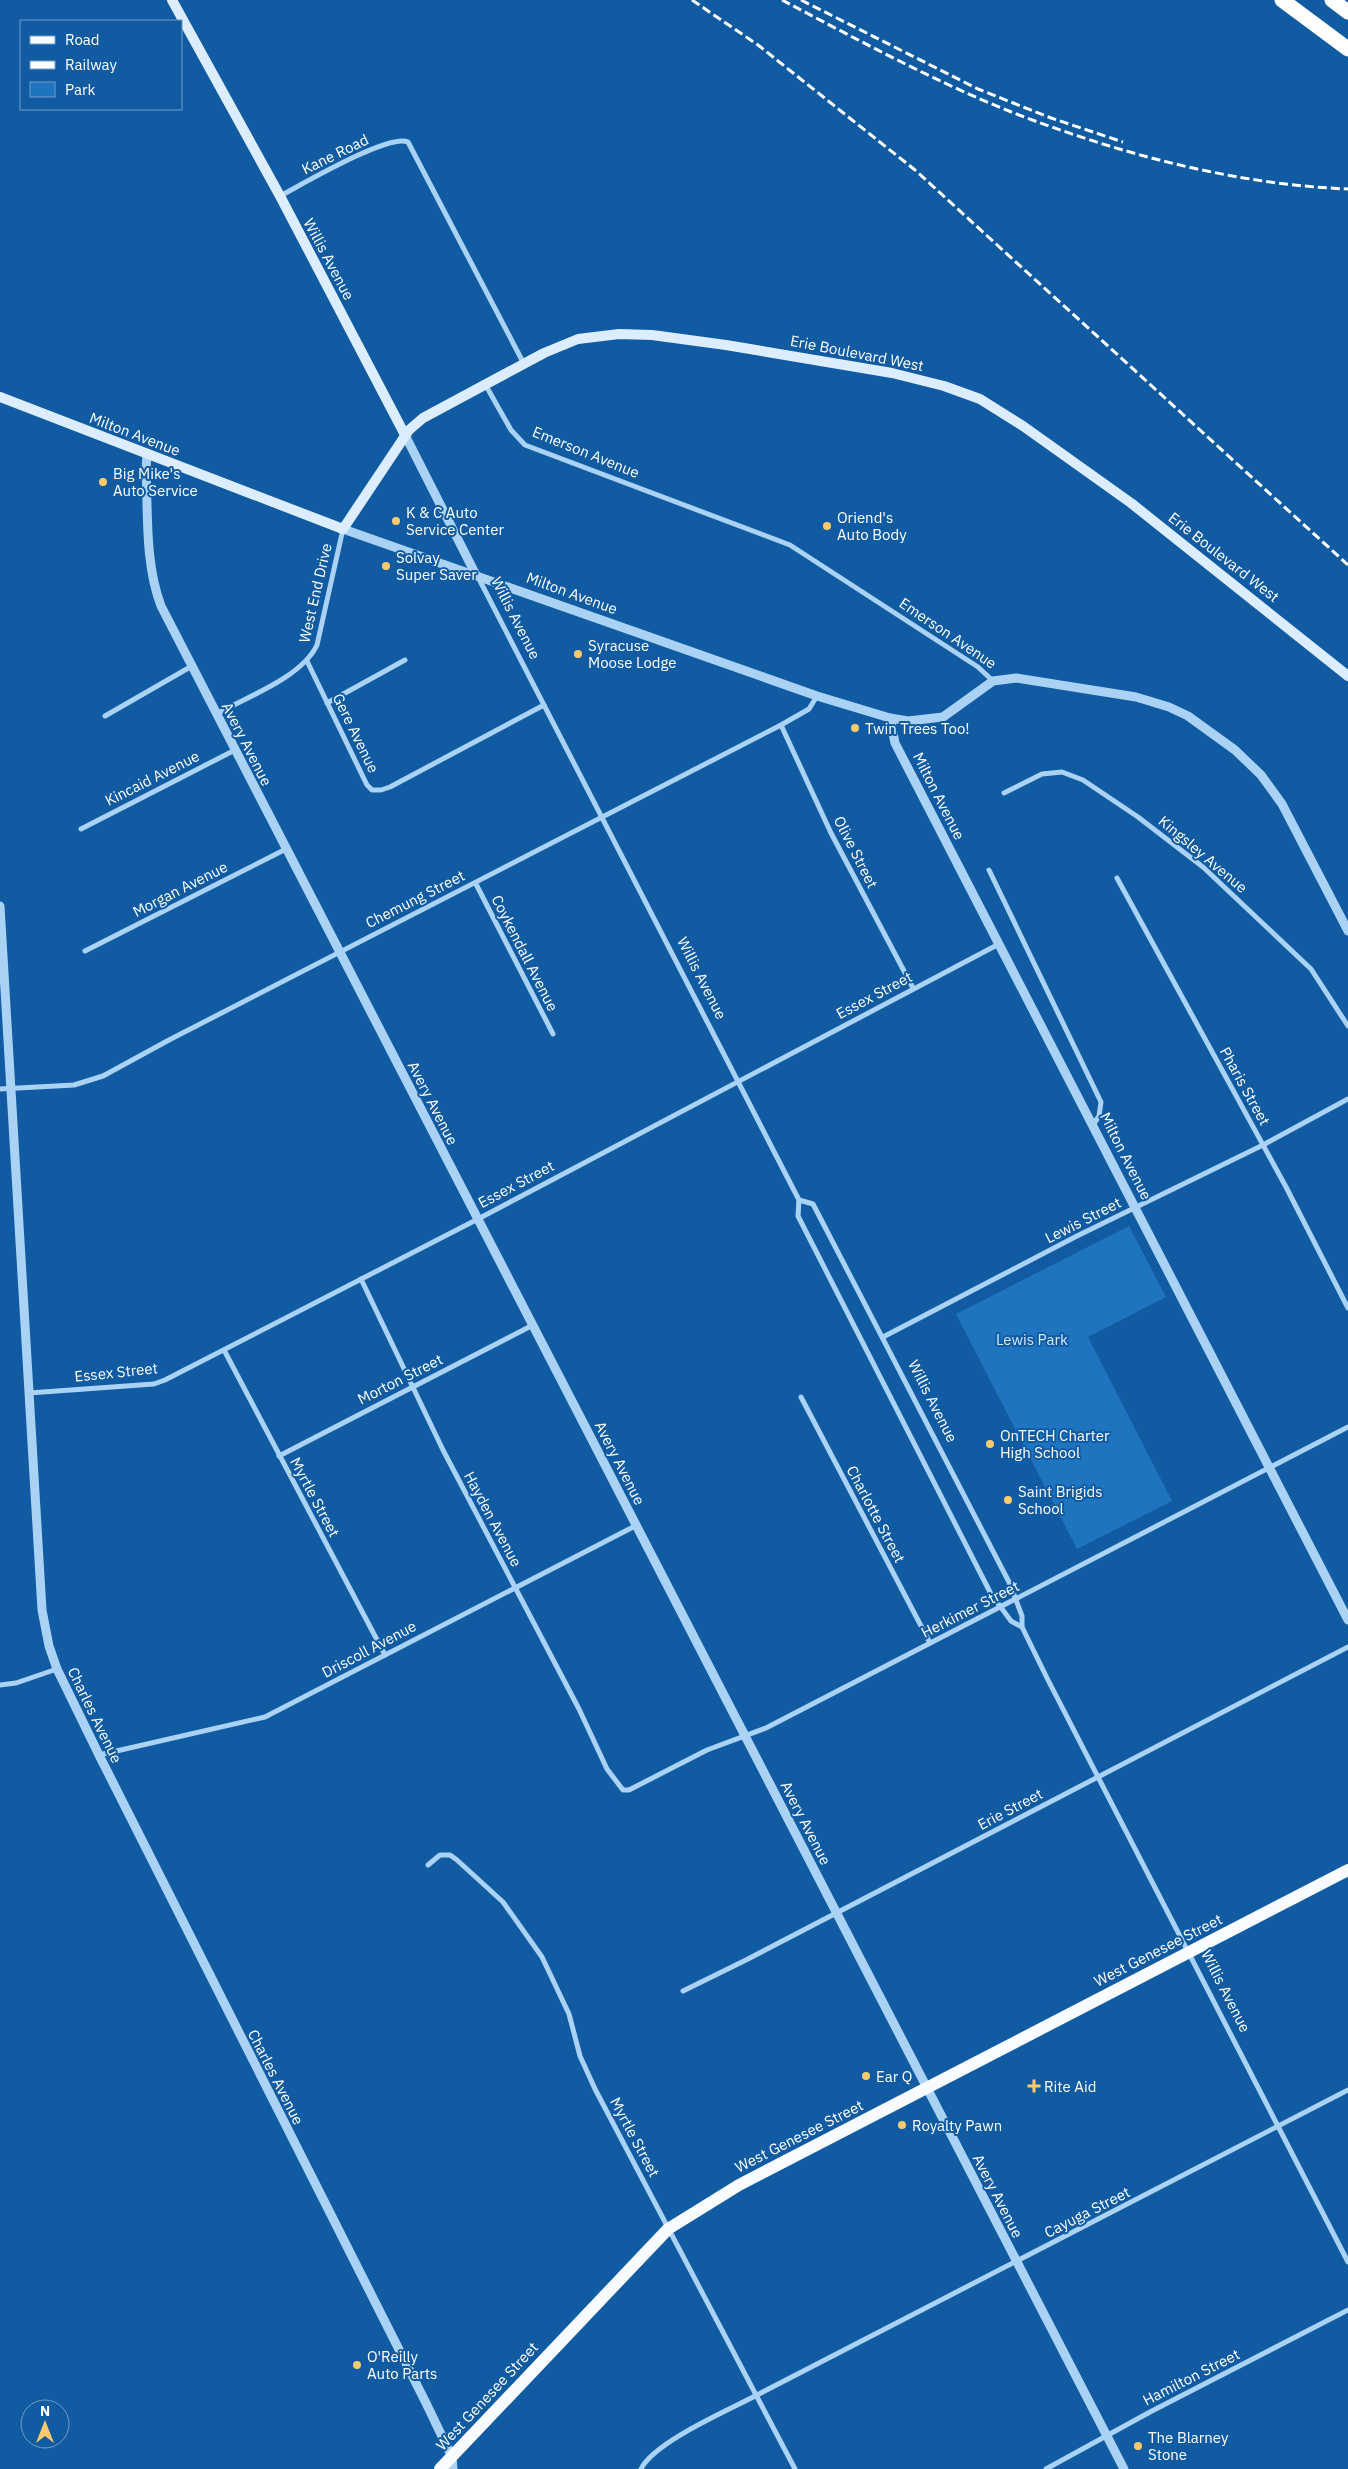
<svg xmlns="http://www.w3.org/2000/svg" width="1348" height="2469" viewBox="0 0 1348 2469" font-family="'IBM Plex Sans',sans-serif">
<rect width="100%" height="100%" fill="#115ba2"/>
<path fill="#1f74bf" d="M1129 1226 1166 1297 1088 1337 1172 1501 1077 1549 956 1314Z"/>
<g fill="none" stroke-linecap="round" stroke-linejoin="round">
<g stroke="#aad2f5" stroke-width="5">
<path d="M280 196C301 185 389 133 408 142L524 364"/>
<path d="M485 384 511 430 525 445 790 545 978 667 993 681"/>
<path d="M478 577 799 1200 798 1216 991 1594 1011 1621 1022 1627"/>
<path d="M307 661 367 785 372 790H381L390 787 544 705"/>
<path d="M327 703 405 660"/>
<path d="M216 714C247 697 302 677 317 645L343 529"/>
<path d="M105 716 192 666"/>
<path d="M781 725 831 833 913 988"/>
<path d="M1004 793 1042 774 1062 772 1083 780 1138 817 1203 867 1311 969 1348 1026"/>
<path d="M81 829 235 750"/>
<path d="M989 870 1101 1102 1099 1116 1093 1125"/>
<path d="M1117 878 1286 1187 1348 1308"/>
<path d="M476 884 553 1034"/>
<path d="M85 951 286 849"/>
<path d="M0 1089 74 1085 103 1076 169 1040 781 725 809 709 817 696"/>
<path d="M799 1200 813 1204 1010 1584 1022 1616V1627L1048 1680 1348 2262"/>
<path d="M361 1279 443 1450 579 1709 607 1769 623 1790H629L707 1750 766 1728 1348 1427"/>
<path d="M883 1337 1077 1236 1263 1145 1348 1099"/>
<path d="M224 1350 385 1655"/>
<path d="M29 1393 154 1384 165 1380 478 1219 999 944"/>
<path d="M801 1397 930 1643"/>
<path d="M279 1456 533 1325"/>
<path d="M0 1685 16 1683 57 1669"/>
<path d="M99 1755 265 1717 637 1525"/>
<path d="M428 1865 440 1855H450L457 1860 503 1902 542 1957 569 2014 580 2056 595 2089 795 2469"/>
<path d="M683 1991 746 1960 1348 1647"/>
<path d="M641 2469C654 2442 729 2410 757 2395L1348 2090"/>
<path d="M1046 2469 1150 2412 1348 2310"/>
</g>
<g stroke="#aad2f5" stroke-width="9">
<path d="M405 435 476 575"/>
<path d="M147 455 146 469C148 514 145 564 161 606L1124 2469"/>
<path d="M343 529 817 696 890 718 908 721 943 717 993 681 1016 678 1136 697 1169 707 1188 716 1235 750 1261 775 1282 804 1348 931"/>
<path d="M890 718 895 743 1348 1620"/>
<path d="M0 906 42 1610 49 1646 57 1669 99 1755 426 2403 452 2457 453 2469"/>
</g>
<g stroke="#dbedfe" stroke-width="10">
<path d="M172 0 280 196 405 435"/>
<path d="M0 397 343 529 409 430 423 418 544 353 578 339 619 334 652 335 726 345 892 373 944 386 980 399 1023 426 1131 503 1348 676"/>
</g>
<path stroke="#f8fbff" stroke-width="12" d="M440 2469 668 2229 739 2185 1348 1870"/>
<g stroke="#fff" stroke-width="15">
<path d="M1282 0 1348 49"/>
<path d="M1332 0 1348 12"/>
</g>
<g stroke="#fff" stroke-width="3" stroke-dasharray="9 4" stroke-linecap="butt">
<path d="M692 0 758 45 915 170 1348 565"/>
<path d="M782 0C866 44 959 95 1049 126 1144 160 1247 185 1348 189"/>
<path d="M801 0 978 89 1051 118 1123 142"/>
</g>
</g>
<g fill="#ffca6e" stroke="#115ba2" stroke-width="2">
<circle cx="103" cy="482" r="5"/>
<circle cx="396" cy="521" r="5"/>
<circle cx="827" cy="526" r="5"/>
<circle cx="386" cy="566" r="5"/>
<circle cx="578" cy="654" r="5"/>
<circle cx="855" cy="728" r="5"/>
<circle cx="990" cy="1444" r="5"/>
<circle cx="1008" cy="1500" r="5"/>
<circle cx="866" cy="2076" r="5"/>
<path d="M1031.5 2078.5h5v5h5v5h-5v5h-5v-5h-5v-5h5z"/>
<circle cx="902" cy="2125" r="5"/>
<circle cx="357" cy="2365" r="5"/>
<circle cx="1138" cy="2446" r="5"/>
</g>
<g text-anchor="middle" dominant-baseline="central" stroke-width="4" stroke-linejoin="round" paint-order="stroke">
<g font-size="15" fill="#fff" stroke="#115ba2">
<text transform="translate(335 154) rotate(-26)">Kane Road</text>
<text transform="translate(329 259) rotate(62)">Willis Avenue</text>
<text transform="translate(857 353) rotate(11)">Erie Boulevard West</text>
<text transform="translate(135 434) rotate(21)">Milton Avenue</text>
<text transform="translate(586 452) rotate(22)">Emerson Avenue</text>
<text transform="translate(1224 557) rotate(38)">Erie Boulevard West</text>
<text transform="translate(315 593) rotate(-77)">West End Drive</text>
<text transform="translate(572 593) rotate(20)">Milton Avenue</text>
<text transform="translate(516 618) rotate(63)">Willis Avenue</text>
<text transform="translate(948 633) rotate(34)">Emerson Avenue</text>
<text transform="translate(356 733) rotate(64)">Gere Avenue</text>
<text transform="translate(247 744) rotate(63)">Avery Avenue</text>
<text transform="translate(152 778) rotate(-27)">Kincaid Avenue</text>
<text transform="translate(939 796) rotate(63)">Milton Avenue</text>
<text transform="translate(856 852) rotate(63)">Olive Street</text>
<text transform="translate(1203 854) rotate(40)">Kingsley Avenue</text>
<text transform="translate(180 889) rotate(-27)">Morgan Avenue</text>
<text transform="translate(415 899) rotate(-27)">Chemung Street</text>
<text transform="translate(525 953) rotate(63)">Coykendall Avenue</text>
<text transform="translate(702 978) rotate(63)">Willis Avenue</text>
<text transform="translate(874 995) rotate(-28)">Essex Street</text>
<text transform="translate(1245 1086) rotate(61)">Pharis Street</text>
<text transform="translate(433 1103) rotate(63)">Avery Avenue</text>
<text transform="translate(1126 1156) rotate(63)">Milton Avenue</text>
<text transform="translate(516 1184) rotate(-28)">Essex Street</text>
<text transform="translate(1083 1220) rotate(-27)">Lewis Street</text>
<text transform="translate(116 1372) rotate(-6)">Essex Street</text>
<text transform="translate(400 1379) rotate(-27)">Morton Street</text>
<text transform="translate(933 1401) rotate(63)">Willis Avenue</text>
<text transform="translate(620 1463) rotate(63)">Avery Avenue</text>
<text transform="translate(315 1497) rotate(62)">Myrtle Street</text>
<text transform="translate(876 1514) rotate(62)">Charlotte Street</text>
<text transform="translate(493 1519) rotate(62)">Hayden Avenue</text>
<text transform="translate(970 1609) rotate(-27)">Herkimer Street</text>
<text transform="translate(369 1649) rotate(-28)">Driscoll Avenue</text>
<text transform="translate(95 1715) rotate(64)">Charles Avenue</text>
<text transform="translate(1010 1809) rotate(-28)">Erie Street</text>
<text transform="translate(806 1823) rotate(63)">Avery Avenue</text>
<text transform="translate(1158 1950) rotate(-27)">West Genesee Street</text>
<text transform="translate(1226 1991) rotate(63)">Willis Avenue</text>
<text transform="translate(276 2077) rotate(63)">Charles Avenue</text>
<text transform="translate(799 2136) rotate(-27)">West Genesee Street</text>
<text transform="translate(635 2137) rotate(62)">Myrtle Street</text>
<text transform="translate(998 2196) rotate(63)">Avery Avenue</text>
<text transform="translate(1087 2212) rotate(-27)">Cayuga Street</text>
<text transform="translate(1191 2377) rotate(-27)">Hamilton Street</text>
<text transform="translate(487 2396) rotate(-47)">West Genesee Street</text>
</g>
<g font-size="15" fill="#fff" stroke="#115ba2" text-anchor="start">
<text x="113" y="473">Big Mike's<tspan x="113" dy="17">Auto Service</tspan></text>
<text x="406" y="512">K &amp; C Auto<tspan x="406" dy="17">Service Center</tspan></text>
<text x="837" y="517">Oriend's<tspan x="837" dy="17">Auto Body</tspan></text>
<text x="396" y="557">Solvay<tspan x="396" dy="17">Super Saver</tspan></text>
<text x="588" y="645">Syracuse<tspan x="588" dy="17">Moose Lodge</tspan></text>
<text x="865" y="728">Twin Trees Too!</text>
<text x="1000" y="1435">OnTECH Charter<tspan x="1000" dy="17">High School</tspan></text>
<text x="1018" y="1491">Saint Brigids<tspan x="1018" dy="17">School</tspan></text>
<text x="876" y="2076">Ear Q</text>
<text x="1044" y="2086">Rite Aid</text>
<text x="912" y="2125">Royalty Pawn</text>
<text x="367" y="2356">O'Reilly<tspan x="367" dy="17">Auto Parts</tspan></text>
<text x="1148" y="2437">The Blarney<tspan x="1148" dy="17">Stone</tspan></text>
</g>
<g font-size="15" fill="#d3eafe" stroke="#115ba2">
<text x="1032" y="1339">Lewis Park</text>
</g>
</g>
<rect x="20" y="20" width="162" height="90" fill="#115ba2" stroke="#709dc7"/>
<rect x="30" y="36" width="25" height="8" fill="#f8fbff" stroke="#709dc7"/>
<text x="65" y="45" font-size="15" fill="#ffffff">Road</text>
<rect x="30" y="61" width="25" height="8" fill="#ffffff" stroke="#709dc7"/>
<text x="65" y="70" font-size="15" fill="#ffffff">Railway</text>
<rect x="30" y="82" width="25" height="15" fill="#1f74bf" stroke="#709dc7"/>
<text x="65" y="95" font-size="15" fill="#ffffff">Park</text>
<g transform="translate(45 2424)"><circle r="24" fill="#115ba2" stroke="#709dc7"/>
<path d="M0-4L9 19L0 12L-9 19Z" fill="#ffca6e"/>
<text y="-8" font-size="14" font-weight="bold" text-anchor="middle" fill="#ffffff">N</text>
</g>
</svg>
